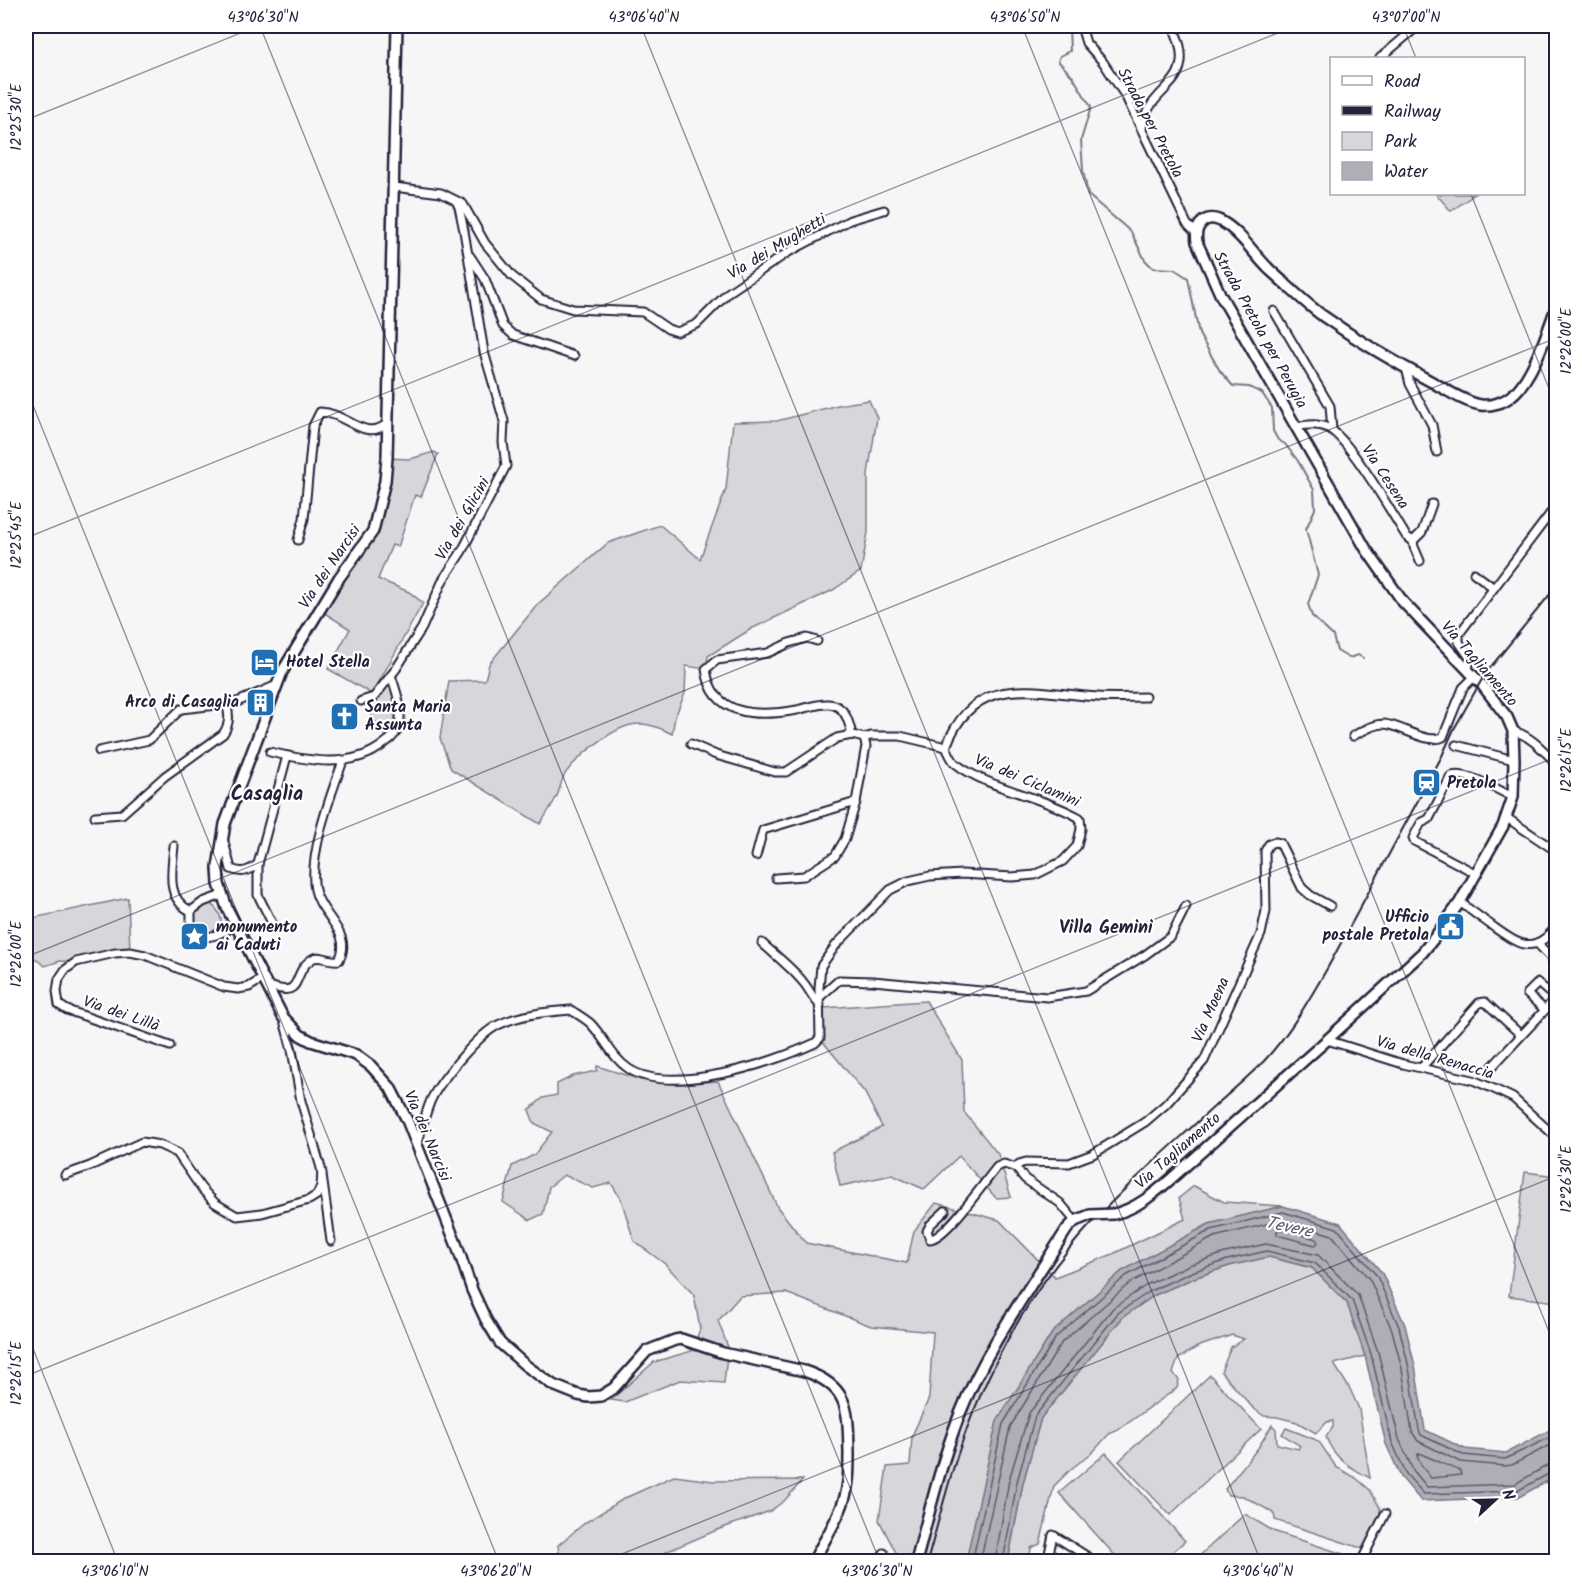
<svg xmlns="http://www.w3.org/2000/svg" width="1582" height="1587" viewBox="0 0 1582 1587" font-family="Kalam,sans-serif">
<rect width="100%" height="100%" fill="#f6f6f7"/>
<filter id="ink" filterUnits="userSpaceOnUse"><feTurbulence type="fractalNoise" baseFrequency=".0167" numOctaves="2"/><feDisplacementMap in="SourceGraphic" scale="12" xChannelSelector="R" yChannelSelector="G"/><feConvolveMatrix kernelMatrix="1 2 1 2 8 2 1 2 1" color-interpolation-filters="sRGB"/></filter>
<g filter="url(#ink)">
<g fill="#d7d7db" stroke="#7c7c8b" stroke-width="1.5">
<path d="M1436 194H1475L1451 211Z"/>
<path d="M869 400 877 418 868 474V532L861 571 833 590 751 629 708 656 706 669 686 666 685 693 675 717 672 734C659 727 642 721 627 726 608 732 577 757 565 774 561 781 560 789 557 796 552 806 546 815 540 824L451 769 440 738 449 681 485 680 489 664 538 604 608 543 660 525 700 559 726 489 733 422 777 421 838 405Z"/>
<path d="M434 452 438 454 421 497 415 495 398 547 392 545 378 579 409 592 423 603 372 694 328 669 350 629 323 612 373 531 387 458 410 459Z"/>
<path d="M391 675 396 692 399 728 389 740 372 717 368 700Z"/>
<path d="M128 898 130 952 76 962 60 961 45 966 33 957 29 941 28 919Z"/>
<path d="M209 903C220 910 221 916 222 928L213 933 204 935 194 923V912Z"/>
<path d="M926 1001 962 1060 964 1112 998 1154 1011 1197 996 1198 959 1156 924 1189 892 1175 840 1186 832 1152 882 1127 865 1093 820 1038 824 1008Z"/>
<path d="M597 1066 641 1080 679 1084 718 1081 778 1208 806 1243 907 1263 914 1231 936 1203 999 1220 1055 1277 1113 1254 1185 1219 1179 1198 1194 1186 1224 1202 1283 1206 1209 1224 1122 1271 1052 1333 997 1422 966 1561 901 1562 879 1520 887 1467 910 1465 912 1436 929 1398 933 1332 871 1326 786 1293 740 1296 718 1321 728 1347 724 1383 680 1380 625 1402 611 1400 654 1362 692 1351 700 1329 694 1295 665 1264 634 1241 621 1199 611 1183 593 1188 564 1175 549 1187 543 1214 530 1220 503 1202 512 1166 534 1155 552 1132 534 1123 529 1110 543 1098 557 1095V1084L573 1076 597 1071Z"/>
<path d="M1525 1172 1556 1176V1302L1509 1296Z"/>
<path d="M1269 1257 1312 1268 1347 1303 1365 1356 1334 1364 1350 1389 1359 1409 1370 1478C1351 1468 1334 1459 1326 1437L1333 1427V1421L1327 1422 1316 1433 1297 1422 1277 1417 1264 1416 1253 1408 1221 1372 1231 1347 1244 1339 1232 1335 1197 1347 1178 1359 1173 1373 1179 1380 1177 1388 1118 1430 1109 1434 1093 1452 1071 1469 1054 1486 1040 1544 1031 1548 1029 1561 1008 1562 1023 1483 1041 1418 1123 1317 1155 1295 1194 1278 1229 1266Z"/>
<path d="M1210 1375 1261 1429 1170 1515 1119 1461Z"/>
<path d="M1272 1425 1276 1429 1277 1444 1298 1449 1300 1446 1282 1434 1286 1428 1314 1439 1320 1443 1336 1467 1356 1478 1370 1490 1380 1508V1516L1364 1549 1275 1520 1274 1513 1243 1496 1228 1495 1225 1489 1258 1448Z"/>
<path d="M1106 1453 1185 1541 1162 1561H1120L1059 1493Z"/>
<path d="M674 1476 713 1481 803 1480 784 1501 770 1511 717 1530 663 1553 658 1561H560L558 1545 586 1522 625 1498Z"/>
<path d="M1245 1514 1273 1531 1355 1558 1353 1562H1204L1197 1558Z"/>
</g>
<path fill="#aeaeb7" stroke="#767685" stroke-width="1.5" d="M1283 1206 1340 1223 1382 1273 1405 1325 1415 1366 1425 1430 1465 1449 1506 1453 1548 1431 1556 1422V1476L1519 1497 1421 1501 1401 1477 1386 1444 1365 1356 1347 1303 1312 1268 1269 1257 1229 1266 1194 1278 1155 1295 1123 1317 1041 1418 1023 1483 1008 1561H966L997 1421 1052 1333 1122 1271 1209 1224Z"/>
<g fill="none" stroke-linecap="round" stroke-linejoin="round">
<g stroke="#5a5a6d" stroke-width="1.5">
<path d="M1283 1229 1316 1239 1318 1243 1315 1245 1277 1235V1231Z"/>
<path d="M1419 1453 1460 1471 1461 1475 1431 1478 1421 1465 1417 1456Z"/>
<path d="M972 1562 1003 1424 1056 1337 1126 1276 1211 1230 1283 1212 1337 1228 1377 1276 1399 1327 1409 1368 1419 1430 1421 1435 1463 1455 1505 1459 1551 1437 1556 1431"/>
<path d="M980 1562 1010 1427 1062 1342 1130 1283 1214 1237 1283 1220 1332 1235 1370 1280 1392 1330 1402 1369 1412 1432 1418 1441 1460 1462 1505 1466 1512 1465 1556 1442"/>
<path d="M995 1562 1009 1480 1029 1413 1113 1308 1148 1284 1189 1265 1225 1253 1266 1244 1318 1255 1358 1295 1378 1352 1399 1439 1413 1470 1427 1487 1515 1484 1548 1465 1556 1464"/>
<path d="M1003 1562 1017 1482 1035 1416 1118 1313 1152 1290 1192 1272 1227 1260 1267 1251 1315 1263 1352 1300 1371 1354 1392 1442 1406 1474 1424 1494 1517 1491 1552 1472 1556 1471"/>
</g>
<path stroke="#767685" stroke-width="2" d="M1069 26 1070 51 1060 56 1058 61 1073 77 1091 107 1081 140 1083 170 1088 195 1131 232 1145 260 1153 268 1174 269 1188 278 1199 334 1220 371 1233 386 1249 387 1262 393 1272 408 1273 431 1278 440 1285 444 1298 461 1314 490 1315 509 1306 529 1318 575 1308 604 1312 616 1333 636 1337 651 1349 658 1358 655 1363 658"/>
<defs>
<g id="street">
<path d="M1081 26 1086 43 1103 62 1126 97 1187 224 1196 233"/>
<path d="M1380 58 1418 26"/>
<path d="M1142 129C1145 98 1175 88 1180 67 1184 53 1178 38 1173 26"/>
<path d="M394 187 441 193 463 204 485 243 512 276 541 299 573 309 643 312 668 329 677 332 697 324 729 292 787 253 850 220 884 210"/>
<path d="M470 256 485 279 503 326 513 335 574 356"/>
<path d="M1274 311 1330 406 1332 430"/>
<path d="M1406 368 1410 384 1432 425 1437 452"/>
<path d="M1296 427C1307 425 1317 423 1328 428 1348 437 1392 513 1406 536L1413 541 1414 547 1420 561"/>
<path d="M298 540 304 519 313 426 320 412C348 413 364 443 388 423"/>
<path d="M1413 541 1422 532 1432 504"/>
<path d="M1474 573 1494 588"/>
<path d="M817 641 807 638 789 643 768 653 717 660 706 669C712 717 757 717 797 710 806 708 819 703 829 704 845 705 849 722 852 735"/>
<path d="M1468 670 1470 658 1459 642V634L1556 506"/>
<path d="M361 701 374 697 396 669 413 642 422 628 443 580 462 551 506 466 503 442 504 421 484 352 464 231 459 207 456 201"/>
<path d="M1513 731C1530 735 1544 751 1556 763"/>
<path d="M1353 736C1363 731 1373 724 1384 724 1401 725 1427 745 1443 737L1463 688 1474 677"/>
<path d="M691 744 716 755 775 772H786L837 738 852 735 864 738 871 736H900L946 747"/>
<path d="M1456 745 1514 760"/>
<path d="M99 751 149 740 181 709 226 704"/>
<path d="M270 752C308 761 353 770 385 743 391 739 398 732 399 725 403 708 396 691 391 675"/>
<path d="M95 816 122 814 165 776 223 734C230 724 230 715 226 704L237 702 277 685"/>
<path d="M1507 818 1556 851"/>
<path d="M224 842 231 869C242 874 249 871 258 864"/>
<path d="M174 846C172 870 165 899 191 911"/>
<path d="M756 856 763 830 856 802 866 746 864 738"/>
<path d="M1477 874 1414 841 1413 838 1421 823 1429 819 1451 776C1467 771 1498 790 1513 797"/>
<path d="M776 878 804 876 835 856 845 839 856 802"/>
<path d="M222 895 203 902 191 911V926L203 938 216 935 236 926"/>
<path d="M1460 902C1471 911 1483 919 1495 928 1519 945 1534 955 1556 927"/>
<path d="M272 923 258 895V864L287 756"/>
<path d="M762 943C775 955 792 968 803 982 810 990 812 998 820 1005"/>
<path d="M1537 943 1556 963"/>
<path d="M1538 983 1555 998 1545 1010 1527 994Z"/>
<path d="M266 985C307 1000 289 974 312 959 319 954 330 962 339 960 354 933 320 915 315 890 308 856 331 794 343 761"/>
<path d="M820 997 839 980 873 981 1047 997 1086 991 1145 955 1171 936 1186 906"/>
<path d="M284 1020 292 1050 301 1101 321 1168 331 1241"/>
<path d="M1327 1040 1403 1064 1473 1080 1494 1089 1513 1098 1556 1137"/>
<path d="M170 1046 67 1010 59 1005 57 991 59 979 65 970 76 962 115 953 130 952 145 955 224 987 238 989 249 987 262 979"/>
<path d="M1421 1068 1479 1003 1485 1002 1521 1035"/>
<path d="M1491 1068 1545 1010"/>
<path d="M417 1145C421 1132 424 1118 429 1105 436 1084 479 1034 498 1025 521 1014 546 1012 571 1010 577 1014 584 1018 590 1023 604 1037 612 1058 629 1069 671 1096 773 1063 815 1043L820 1038 819 988 821 966 836 945 890 890 908 881 930 876 962 874 1012 877 1035 875 1063 861 1077 846 1081 829 1080 818C1043 796 987 789 955 763 951 759 949 753 946 747 975 670 1035 693 1098 697 1114 698 1129 697 1145 697"/>
<path d="M65 1175 90 1166 142 1142 160 1145 177 1153 201 1188 215 1203 237 1216 262 1213 309 1200 317 1195 321 1186 322 1173"/>
<path d="M945 1211 930 1225 927 1231 930 1239C946 1238 985 1181 997 1167L1004 1164 1016 1168"/>
<path d="M1075 1221 1060 1203 1025 1179 1016 1168 1019 1164 1026 1162 1069 1163 1093 1154 1145 1122 1166 1104 1204 1061 1261 934 1266 911 1265 851 1269 844 1275 842 1280 843 1302 888 1310 895 1330 906"/>
<path d="M815 1558 830 1562"/>
<path d="M879 1562 884 1553"/>
<path d="M1063 1562 1048 1558 1053 1535 1096 1562"/>
<path d="M1361 1562 1385 1514"/>
</g>
<g id="secondary">
<path d="M397 26 387 458 385 481 373 531 339 578 282 672 225 824 218 867 219 884 227 908 283 1017 300 1035 311 1041 356 1055 371 1066 390 1087 407 1120 457 1246 472 1290 486 1320 500 1343 525 1365 553 1385 578 1395 589 1397 601 1396 614 1388 647 1351 675 1340 681 1339 723 1353 804 1371C850 1386 848 1411 849 1453 849 1470 849 1487 843 1503 837 1521 822 1544 813 1562"/>
<path d="M1114 1214C1136 1209 1155 1193 1172 1178L1327 1040 1422 953 1435 937 1460 902 1503 826 1513 797 1514 760 1513 731 1507 717 1483 686 1403 602 1366 549 1221 296 1197 242C1194 224 1207 212 1224 223 1242 234 1255 256 1271 271 1288 286 1305 303 1323 316 1357 340 1394 362 1432 382 1447 390 1464 402 1481 405 1491 406 1503 403 1511 396 1532 380 1547 333 1556 308"/>
<path d="M916 1562C929 1513 941 1463 959 1416 985 1350 1029 1289 1067 1229L1075 1221 1090 1215"/>
</g>
</defs>
<use href="#street" stroke="#22223b" stroke-width="11"/>
<use href="#secondary" stroke="#22223b" stroke-width="14"/>
<use href="#street" stroke="#fff" stroke-width="7"/>
<use href="#secondary" stroke="#fff" stroke-width="9"/>
<path stroke="#22223b" stroke-width="2" d="M927 1562C938 1524 947 1485 960 1448 988 1367 1031 1289 1089 1226 1129 1182 1174 1144 1217 1104 1233 1090 1249 1076 1264 1061 1290 1033 1309 1000 1328 967L1442 756 1454 729 1485 674 1556 587"/>
<defs>
<path id="secondary-bridge" d="M1090 1215 1114 1214"/>
</defs>
<use href="#secondary-bridge" stroke="#22223b" stroke-width="14" stroke-linecap="butt"/>
<use href="#secondary-bridge" stroke="#fff" stroke-width="9"/>
</g>
</g>
<path fill="none" stroke="#22223b" stroke-width="1.5" stroke-opacity="0.45" d="M260 26 880 1562M641 26 1261 1562M1022 26 1556 1349M1403 26 1416 58M26 120 258 26M1471 194 1556 406M26 388 499 1562M26 538 1295 26M26 957 1556 338M26 1331 118 1562M26 1376 1556 757M602 1562 1556 1176"/>
<defs>
<symbol id="hotel-square" viewBox="-11 -11 22 22"><rect x="-9" y="-9" width="18" height="18" rx="4" fill="#1f6fb2" stroke="#fff"/><path d="M-6-4.5h1.5V1H6V5H4.5V3h-9V5H-6ZM-4 0a1.8 1.8 0 1 1 3.6 0ZM.5 0V-2.5h3Q6-2.5 6 0Z" fill="#fff"/></symbol>
<symbol id="building-square" viewBox="-11 -11 22 22"><rect x="-9" y="-9" width="18" height="18" rx="4" fill="#1f6fb2" stroke="#fff"/><path d="M-4-6H4V6H1V3H-1V6H-4ZM-2.5-4.3h1.7v1.8h-1.7ZM.8-4.3h1.7v1.8H.8ZM-2.5-1h1.7V.8h-1.7ZM.8-1h1.7V.8H.8Z" fill="#fff"/></symbol>
<symbol id="church-square" viewBox="-11 -11 22 22"><rect x="-9" y="-9" width="18" height="18" rx="4" fill="#1f6fb2" stroke="#fff"/><path d="M-1.2-6h2.4v3.5h3.3v2.4h-3.3V6h-2.4V-.1h-3.3v-2.4h3.3Z" fill="#fff"/></symbol>
<symbol id="station-square" viewBox="-11 -11 22 22"><rect x="-9" y="-9" width="18" height="18" rx="4" fill="#1f6fb2" stroke="#fff"/><path d="M-3-6H3Q5-6 5-4V2Q5 4 3 4L4.5 6H3L1.5 4h-3L-3 6H-4.5L-3 4Q-5 4-5 2V-4Q-5-6-3-6ZM-3.5-4v3h7v-3ZM-3.5 1v1.5H-2V1ZM2 1v1.5H3.5V1Z" fill="#fff"/></symbol>
<symbol id="civic-square" viewBox="-11 -11 22 22"><rect x="-9" y="-9" width="18" height="18" rx="4" fill="#1f6fb2" stroke="#fff"/><path d="M-.6-6.5H3V-4.5H.6V-3L4-1V1h2V6H-6V1h2V-1L-.6-3ZM-1.2 2.5V6h2.4V2.5Z" fill="#fff"/></symbol>
<symbol id="sight-square" viewBox="-11 -11 22 22"><rect x="-9" y="-9" width="18" height="18" rx="4" fill="#1f6fb2" stroke="#fff"/><path d="M0-6L1.8-2.2L6-1.7L2.9 1.2L3.7 5.4L0 3.3L-3.7 5.4L-2.9 1.2L-6-1.7L-1.8-2.2Z" fill="#fff"/></symbol>
</defs>
<g fill-rule="evenodd">
<use href="#hotel-square" x="248" y="646" width="33" height="33"/>
<use href="#building-square" x="244" y="686" width="33" height="33"/>
<use href="#church-square" x="328" y="700" width="33" height="33"/>
<use href="#station-square" x="1410" y="766" width="33" height="33"/>
<use href="#civic-square" x="1434" y="910" width="33" height="33"/>
<use href="#sight-square" x="178" y="920" width="33" height="33"/>
</g>
<g text-anchor="middle" dominant-baseline="central" stroke-width="4.5" stroke-linejoin="round" paint-order="stroke">
<g font-size="16" fill="#22223b" stroke="#fff">
<text transform="translate(1150 123) rotate(62)">Strada per Pretola</text>
<text transform="translate(777 247) rotate(-31)">Via dei Mughetti</text>
<text transform="translate(1260 330) rotate(61)">Strada Pretola per Perugia</text>
<text transform="translate(1385 477) rotate(57)">Via Cesena</text>
<text transform="translate(463 519) rotate(-60)">Via dei Glicini</text>
<text transform="translate(330 567) rotate(-56)">Via dei Narcisi</text>
<text transform="translate(1479 664) rotate(49)">Via Tagliamento</text>
<text transform="translate(1027 781) rotate(23)">Via dei Ciclamini</text>
<text transform="translate(1211 1010) rotate(-66)">Via Moena</text>
<text transform="translate(121 1014) rotate(19)">Via dei Lillà</text>
<text transform="translate(1435 1058) rotate(16)">Via della Renaccia</text>
<text transform="translate(427 1136) rotate(67)">Via dei Narcisi</text>
<text transform="translate(1178 1151) rotate(-41)">Via Tagliamento</text>
</g>
<g font-size="16" font-weight="bold" fill="#22223b" stroke="#fff" text-anchor="start">
<text x="286" y="662">Hotel Stella</text>
<text x="239" y="702" text-anchor="end">Arco di Casaglia</text>
<text x="365" y="707">Santa Maria<tspan x="365" dy="18">Assunta</tspan></text>
<text x="1447" y="783">Pretola</text>
<text x="1429" y="917" text-anchor="end">Ufficio<tspan x="1429" dy="18">postale Pretola</tspan></text>
<text x="216" y="927">monumento<tspan x="216" dy="18">ai Caduti</tspan></text>
</g>
<g font-size="18" font-weight="bold" fill="#22223b" stroke="#fff">
<text x="1106" y="928">Villa Gemini</text>
</g>
<g font-size="18" font-style="italic" fill="#5a5a6d" stroke="#fff">
<text transform="translate(1289 1228) rotate(12)">Tevere</text>
</g>
<g font-size="20" font-weight="bold" fill="#22223b" stroke="#fff">
<text x="267" y="795">Casaglia</text>
</g>
</g>
<rect width="1582" height="1587" fill="none" stroke="#fff" stroke-width="66"/>
<rect x="1330" y="57" width="195" height="138" fill="#ffffff" stroke="#a7a7b1" stroke-width="1.5"/>
<rect x="1342" y="76" width="30" height="9" fill="#ffffff" stroke="#a7a7b1" stroke-width="1.5"/>
<text x="1384" y="87" font-size="18" fill="#22223b">Road</text>
<rect x="1342" y="106" width="30" height="9" fill="#22223b" stroke="#a7a7b1" stroke-width="1.5"/>
<text x="1384" y="117" font-size="18" fill="#22223b">Railway</text>
<rect x="1342" y="132" width="30" height="18" fill="#d7d7db" stroke="#a7a7b1" stroke-width="1.5"/>
<text x="1384" y="147" font-size="18" fill="#22223b">Park</text>
<rect x="1342" y="162" width="30" height="18" fill="#aeaeb7" stroke="#a7a7b1" stroke-width="1.5"/>
<text x="1384" y="177" font-size="18" fill="#22223b">Water</text>
<g transform="translate(1495 1500) rotate(68)" stroke="#ffffff" stroke-width="4.5" paint-order="stroke">
<path d="M0-4.5L10 22L0 15L-10 22Z" fill="#22223b"/>
<text y="-9" font-size="16" font-weight="bold" text-anchor="middle" fill="#22223b">N</text>
</g>
<rect x="33" y="33" width="1516" height="1521" fill="none" stroke="#22223b" stroke-width="2"/>
<g font-size="15" text-anchor="middle" fill="#22223b">
<text x="263" y="22">43°06'30"N</text>
<text x="644" y="22">43°06'40"N</text>
<text x="1025" y="22">43°06'50"N</text>
<text x="1406" y="22">43°07'00"N</text>
<text transform="translate(16 117) rotate(-90)" y="5">12°25'30"E</text>
<text transform="translate(1566 341) rotate(-90)" y="5">12°26'00"E</text>
<text transform="translate(16 535) rotate(-90)" y="5">12°25'45"E</text>
<text transform="translate(1566 760) rotate(-90)" y="5">12°26'15"E</text>
<text transform="translate(16 954) rotate(-90)" y="5">12°26'00"E</text>
<text transform="translate(1566 1179) rotate(-90)" y="5">12°26'30"E</text>
<text transform="translate(16 1373) rotate(-90)" y="5">12°26'15"E</text>
<text x="115" y="1576">43°06'10"N</text>
<text x="496" y="1576">43°06'20"N</text>
<text x="877" y="1576">43°06'30"N</text>
<text x="1258" y="1576">43°06'40"N</text>
</g>
</svg>
